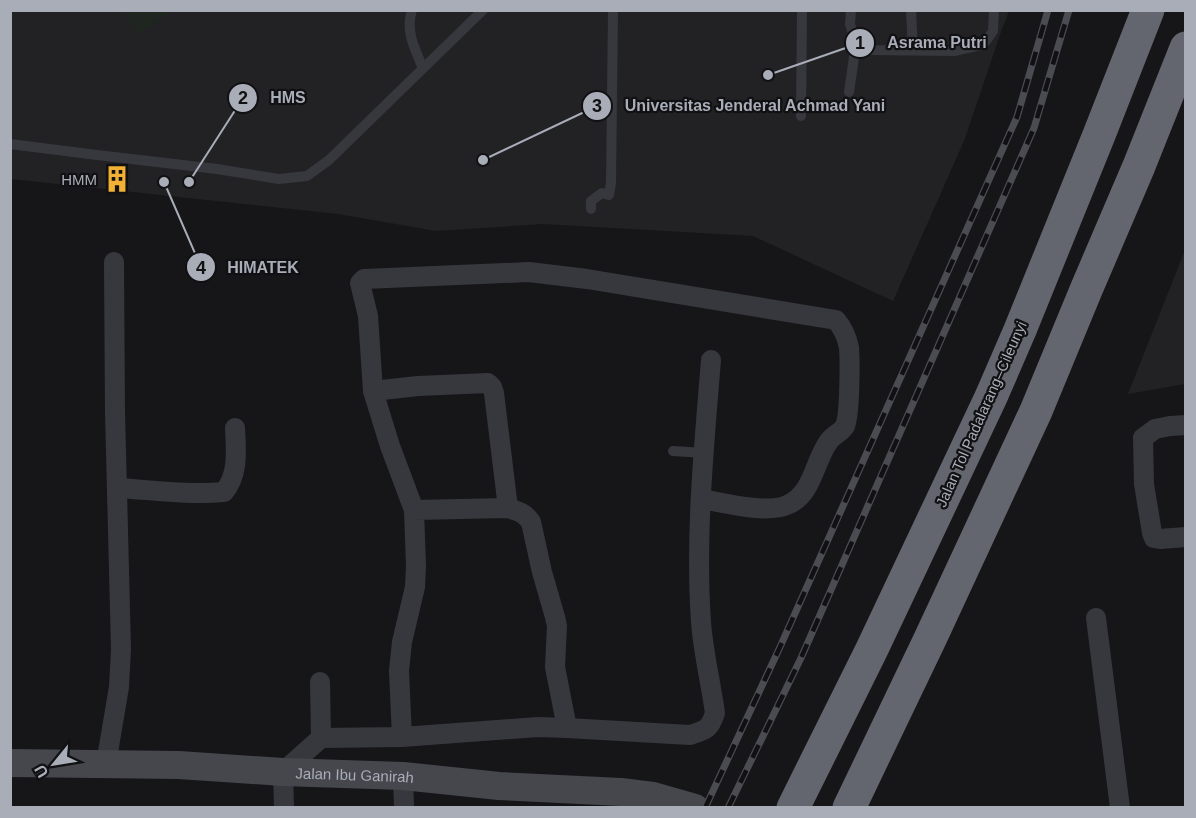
<svg xmlns="http://www.w3.org/2000/svg" width="1196" height="818" viewBox="0 0 1196 818" font-family="Arial,sans-serif">
<rect width="100%" height="100%" fill="#161618"/>
<g fill="#222225">
<path d="M11 11H1009L1001 32 964 141 893 301 753 236 543 224 436 231 338 214 11 179Z"/>
<path d="M1185 250V384L1128 394Z"/>
</g>
<path fill="#1e261f" d="M123 11H173L138 34Z"/>
<g fill="none" stroke-linecap="round" stroke-linejoin="round">
<g stroke="#37383d" stroke-width="10">
<path d="M412 10C405 32 415 49 423 68"/>
<path d="M851 10 850 24 856 43 870 50 954 51 981 45 986 41 993 31 994 10"/>
<path d="M911 10 913 50"/>
<path d="M849 92 856 43"/>
<path d="M801 116 802 10"/>
<path d="M10 144 97 155 217 169 279 179 307 176 329 160 483 10"/>
<path d="M591 209V201L602 193 609 195 611 183 613 10"/>
<path d="M673 451 704 453"/>
</g>
<g stroke="#37383d" stroke-width="20">
<path d="M373 391 418 386 488 383 492 387 494 393 508 508"/>
<path d="M1186 425 1170 426 1155 429 1143 438 1144 484 1152 533 1154 538 1160 539 1186 537"/>
<path d="M117 488C153 490 188 495 224 492 239 474 236 450 235 428"/>
<path d="M414 510 390 446 373 391 368 316 360 283 364 279 529 272 587 279 836 320C843 328 847 337 849 348 850 361 850 415 845 426 842 432 833 435 829 441 814 461 813 495 787 505 767 514 724 503 702 499"/>
<path d="M1096 618 1120 808"/>
<path d="M402 737 399 671 402 642 415 587 416 566 414 510 508 508C518 511 525 513 531 522L542 572 555 617 557 626 555 667 567 728"/>
<path d="M321 738 402 737 538 727 567 728 690 735C706 730 710 729 715 713 711 684 703 651 701 622 695 535 704 447 711 360"/>
<path d="M106 764 119 687 121 649 115 412 114 262"/>
<path d="M403 776 404 808"/>
<path d="M284 808 283 772 321 738 320 682"/>
</g>
<path stroke="#45474d" stroke-width="28" id="s1" d="M10 763 179 765 283 772 403 776 499 786 621 792 653 796 695 808"/>
<g stroke="#63666e" stroke-width="33">
<path d="M793 808 872 649 991 397 1020 330 1099 135 1148 10"/>
<path d="M849 808 930 639 1036 411 1086 290 1139 166 1186 48"/>
</g>
<defs>
<g id="rail">
<path d="M705 808 780 647 1017 117 1048 10"/>
<path d="M728 808 801 658 1034 128 1069 10"/>
</g>
</defs>
<use href="#rail" stroke="#4a4c52" stroke-width="7"/>
<use href="#rail" stroke="#111113" stroke-width="4.5" stroke-dasharray="14" stroke-linecap="butt"/>
</g>
<defs>
<symbol id="building-bare" viewBox="-9 -9 18 18"><path d="M-4-6H4V6H1V3H-1V6H-4ZM-2.5-4.3h1.7v1.8h-1.7ZM.8-4.3h1.7v1.8H.8ZM-2.5-1h1.7V.8h-1.7ZM.8-1h1.7V.8H.8Z" fill="#f2b134" stroke="#111113" stroke-width="2.5" paint-order="stroke"/></symbol>
</defs>
<g fill-rule="evenodd">
<use href="#building-bare" x="98" y="160" width="38" height="38"/>
</g>
<g text-anchor="middle" dominant-baseline="central" stroke-width="4.5" stroke-linejoin="round" paint-order="stroke">
<g font-size="15" fill="#a8adb8" stroke="#111113" text-anchor="end">
<text x="97" y="179">HMM</text>
</g>
<g font-size="15" fill="#a8adb8" stroke="#111113">
<text transform="translate(981 414) rotate(-66)">Jalan Tol Padalarang–Cileunyi</text>
<text stroke="none"><textPath href="#s1" startOffset="345">Jalan Ibu Ganirah</textPath></text>
</g>
</g>
<path fill="none" stroke="#a8adb8" stroke-width="2" d="M768 75L860 43M189 182L243 98M483 160L597 106M164 182L201 267"/>
<g fill="#a8adb8" stroke="#111113" stroke-width="2">
<circle cx="768" cy="75" r="6"/>
<circle cx="189" cy="182" r="6"/>
<circle cx="483" cy="160" r="6"/>
<circle cx="164" cy="182" r="6"/>
<circle cx="860" cy="43" r="15"/>
<circle cx="243" cy="98" r="15"/>
<circle cx="597" cy="106" r="15"/>
<circle cx="201" cy="267" r="15"/>
</g>
<g font-size="18" text-anchor="middle" font-weight="bold" fill="#111">
<text x="860" y="49">1</text>
<text x="243" y="104">2</text>
<text x="597" y="112">3</text>
<text x="201" y="274">4</text>
</g>
<g font-size="16" text-anchor="middle" font-weight="bold" fill="#a8adb8" stroke="#111113" stroke-width="4.5" stroke-linejoin="round" paint-order="stroke">
<text x="937" y="48">Asrama Putri</text>
<text x="288" y="103">HMS</text>
<text x="755" y="111">Universitas Jenderal Achmad Yani</text>
<text x="263" y="273">HIMATEK</text>
</g>
<rect width="1196" height="818" fill="none" stroke="#a8adb8" stroke-width="24"/>
<g transform="translate(54 764) rotate(240)" stroke="#111113" stroke-width="4.5" paint-order="stroke">
<path d="M0-4.5L10 22L0 15L-10 22Z" fill="#a8adb8"/>
<text y="-9" font-size="16" font-weight="bold" text-anchor="middle" fill="#a8adb8">U</text>
</g>
</svg>
